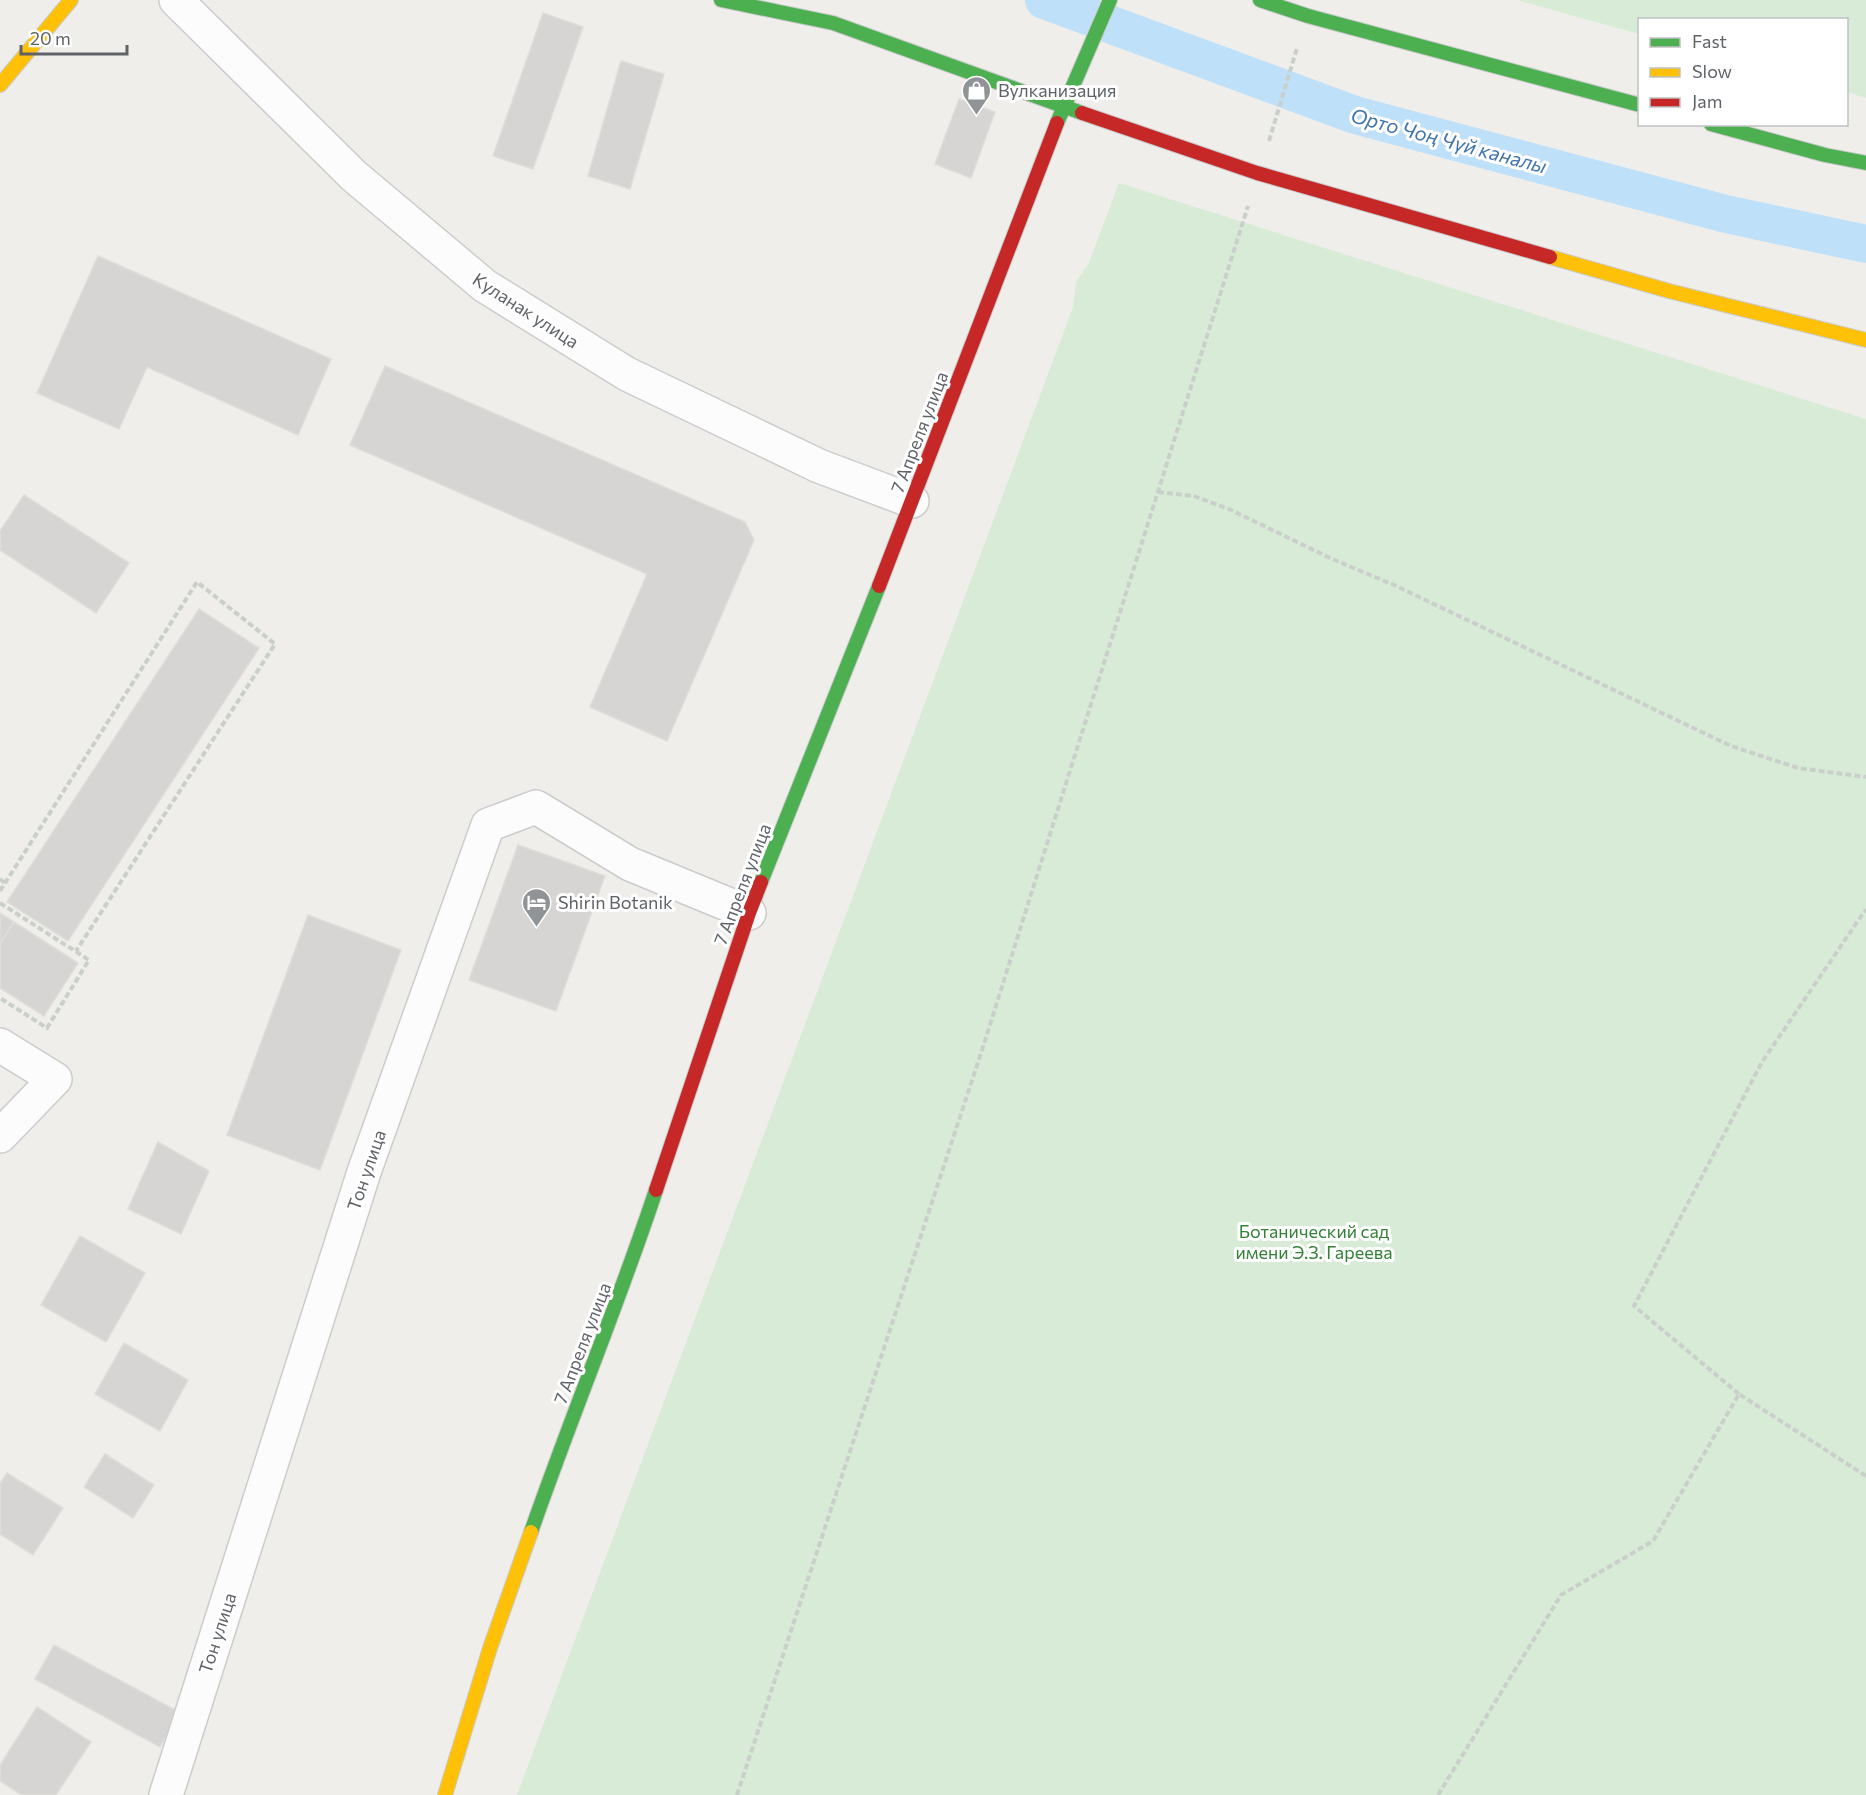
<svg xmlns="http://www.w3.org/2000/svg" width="1866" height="1795" viewBox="0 0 1866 1795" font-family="Commissioner,sans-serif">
<rect width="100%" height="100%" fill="#efeeea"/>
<g fill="#d8ebd6">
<path d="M1517 0H1866V98L1847 92 1846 20H1640L1639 34Z"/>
<path d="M1119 183 1866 419V1795H517L1073 307 1076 282 1089 263Z"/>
</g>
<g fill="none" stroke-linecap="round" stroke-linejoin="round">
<path stroke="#bfe0f9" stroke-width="38" d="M1044 0 1355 115 1726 214 1866 244"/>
</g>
<g fill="#d6d5d3" stroke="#deddd9" stroke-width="1.5">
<path d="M543 13 583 27 533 169 493 156Z"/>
<path d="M621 61 664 74 630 189 588 176Z"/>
<path d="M959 99 995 112 971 178 935 164Z"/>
<path d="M98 256 331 359 298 435 147 367 119 429 37 393Z"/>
<path d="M385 366 745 522 754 540 667 741 590 707 647 574 350 445Z"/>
<path d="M24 495 129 563 96 613 0 550V531Z"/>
<path d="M199 609 259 648 68 941 7 902Z"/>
<path d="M518 845 605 876 556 1011 469 980Z"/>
<path d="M0 913 14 922 0 944Z"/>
<path d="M308 915 401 950 320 1170 227 1135Z"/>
<path d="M14 922 78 963 44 1016 0 988V944Z"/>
<path d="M158 1142 209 1171 181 1234 128 1209Z"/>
<path d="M80 1236 145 1273 106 1342 41 1305Z"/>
<path d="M124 1343 188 1380 160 1431 95 1394Z"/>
<path d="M105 1454 154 1485 133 1518 84 1487Z"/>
<path d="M7 1473 63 1508 33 1555 0 1534V1484Z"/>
<path d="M54 1645 179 1712 160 1747 35 1679Z"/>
<path d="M37 1707 91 1742 56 1795H22L0 1781V1765Z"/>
</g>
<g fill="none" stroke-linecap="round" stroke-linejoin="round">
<defs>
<g id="street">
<path d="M176 0 354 176 485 286 627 374 819 466 912 501"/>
<path d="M0 1045 55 1079 0 1136"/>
<path d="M166 1795 364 1172 488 825 536 807 630 864 749 913"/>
</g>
<g id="fast">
<path d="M721 0 833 23 1082 113"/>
<path d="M1260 0 1308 16 1640 105"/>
<path d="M1057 123 1110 0"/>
<path d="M1711 124 1825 155 1866 163"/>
<path d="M761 882 879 586"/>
<path d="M531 1532C571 1417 618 1305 656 1190"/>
</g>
<g id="slow">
<path d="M0 85 71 0"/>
<path d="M1550 257 1669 291 1866 340"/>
<path d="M445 1795 490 1648 531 1532"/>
</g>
<g id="jam">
<path d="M1082 113 1257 173 1550 257"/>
<path d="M879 586 1057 123"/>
<path d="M656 1190 749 913 761 882"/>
</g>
</defs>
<use href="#street" stroke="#cbcccc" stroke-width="36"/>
<use href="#fast" stroke="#cacacb" stroke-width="16"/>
<use href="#slow" stroke="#cacacb" stroke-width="16"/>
<use href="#jam" stroke="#cacacb" stroke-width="16"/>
<g stroke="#cacfcc" stroke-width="4" stroke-dasharray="6 3" stroke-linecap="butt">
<path d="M1269 141 1297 48"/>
<path d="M1158 492 1194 496 1231 510 1330 558 1394 585 1731 746 1798 768 1866 777"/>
<path d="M0 879 5 883"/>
<path d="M0 891 197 582 275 644 76 951"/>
<path d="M0 903 89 960 47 1028 0 998"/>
<path d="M1739 1394 1634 1306 1762 1062 1866 909"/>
<path d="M737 1795 982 1050 1248 206"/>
<path d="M1438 1795 1561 1595 1653 1541 1739 1394 1866 1476"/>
</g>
<use href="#street" stroke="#fdfcfc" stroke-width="33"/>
<use href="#fast" stroke="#4caf50" stroke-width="14"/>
<use href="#slow" stroke="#ffc107" stroke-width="14"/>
<use href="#jam" stroke="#c62828" stroke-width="14"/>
</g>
<defs>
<symbol id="shop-pin" viewBox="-11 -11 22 30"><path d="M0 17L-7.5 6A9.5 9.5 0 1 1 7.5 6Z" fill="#919496" stroke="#fff"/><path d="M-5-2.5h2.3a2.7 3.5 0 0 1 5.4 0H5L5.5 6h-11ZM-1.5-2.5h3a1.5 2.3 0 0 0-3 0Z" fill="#fff"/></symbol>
<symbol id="hotel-pin" viewBox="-11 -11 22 30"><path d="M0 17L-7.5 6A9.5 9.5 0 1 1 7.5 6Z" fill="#919496" stroke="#fff"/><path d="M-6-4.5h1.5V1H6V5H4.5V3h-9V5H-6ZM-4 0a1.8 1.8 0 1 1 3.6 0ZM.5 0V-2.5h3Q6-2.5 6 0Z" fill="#fff"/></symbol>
</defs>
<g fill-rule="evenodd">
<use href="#shop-pin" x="960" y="74" width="33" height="45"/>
<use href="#hotel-pin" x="520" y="886" width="33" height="45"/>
</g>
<g text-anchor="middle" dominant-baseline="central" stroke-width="6" stroke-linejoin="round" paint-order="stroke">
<g font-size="18" fill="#5f6368" stroke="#fff" text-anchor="start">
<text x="998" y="90">Вулканизация</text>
<text x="558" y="902">Shirin Botanik</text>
</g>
<g font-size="18" fill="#5f6368" stroke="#fff">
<text transform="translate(526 310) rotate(33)">Куланак улица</text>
<text transform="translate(919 432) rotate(-69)">7 Апреля улица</text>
<text transform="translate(742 884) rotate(-69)">7 Апреля улица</text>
<text transform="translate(366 1170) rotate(-71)">Тон улица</text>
<text transform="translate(582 1343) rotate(-69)">7 Апреля улица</text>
<text transform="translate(217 1633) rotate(-72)">Тон улица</text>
</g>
<g font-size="18" fill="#348238" stroke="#fff">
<text x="1314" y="1231">Ботанический сад<tspan x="1314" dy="21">имени Э.З. Гареева</tspan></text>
</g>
<g font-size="20" font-style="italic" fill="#4174aa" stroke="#fff">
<text transform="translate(1449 140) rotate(15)">Орто Чоң Чүй каналы</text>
</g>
</g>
<rect x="1638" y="18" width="210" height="108" fill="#ffffff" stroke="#bfc1c3" stroke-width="1.5"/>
<rect x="1650" y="38" width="30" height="9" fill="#4caf50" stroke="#bfc1c3" stroke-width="1.5"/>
<text x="1692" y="48" font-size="18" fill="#5f6368">Fast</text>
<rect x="1650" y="68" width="30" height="9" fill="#ffc107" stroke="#bfc1c3" stroke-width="1.5"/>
<text x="1692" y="78" font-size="18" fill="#5f6368">Slow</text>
<rect x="1650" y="98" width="30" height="9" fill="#c62828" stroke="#bfc1c3" stroke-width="1.5"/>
<text x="1692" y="108" font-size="18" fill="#5f6368">Jam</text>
<path d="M21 45v9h106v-9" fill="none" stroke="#5f6368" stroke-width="3"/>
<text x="30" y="45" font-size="18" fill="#5f6368" stroke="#ffffff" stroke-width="4.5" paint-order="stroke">20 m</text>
</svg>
